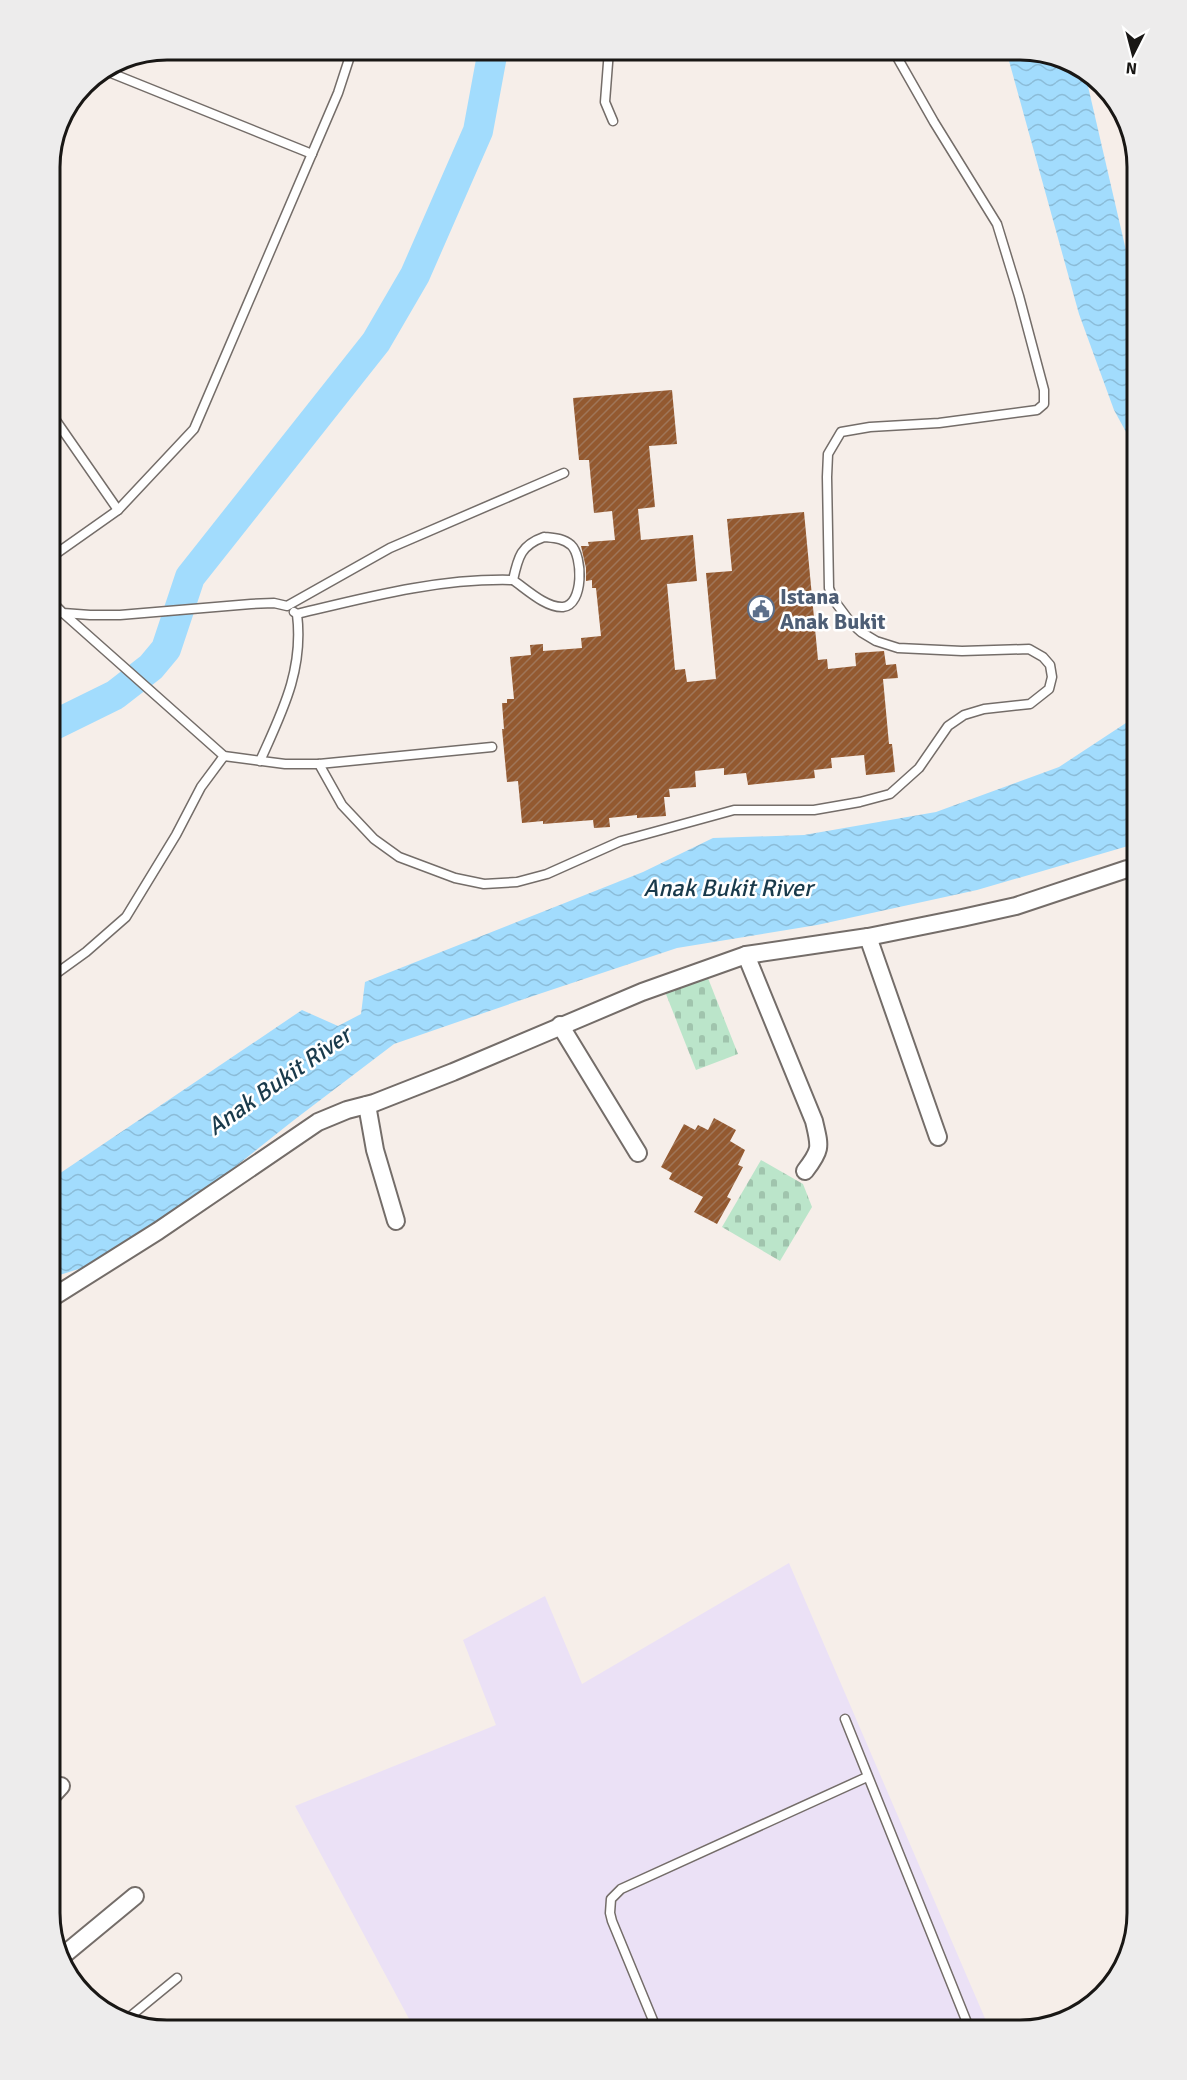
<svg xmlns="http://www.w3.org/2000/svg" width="1187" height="2080" viewBox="0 0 1187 2080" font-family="Signika,sans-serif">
<defs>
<pattern id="cemetery-stones" width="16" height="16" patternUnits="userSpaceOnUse" patternTransform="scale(1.5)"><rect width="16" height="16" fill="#bbe5ca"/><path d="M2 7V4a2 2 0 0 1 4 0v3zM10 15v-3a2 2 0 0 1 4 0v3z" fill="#a0c4ad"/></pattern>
<pattern id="water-waves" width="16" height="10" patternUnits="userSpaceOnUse" patternTransform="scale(1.5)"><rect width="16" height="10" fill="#a2dcfd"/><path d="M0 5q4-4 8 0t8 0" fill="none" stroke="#8bbcd8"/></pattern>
<pattern id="building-hatch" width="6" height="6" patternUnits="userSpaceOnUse" patternTransform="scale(1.5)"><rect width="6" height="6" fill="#935930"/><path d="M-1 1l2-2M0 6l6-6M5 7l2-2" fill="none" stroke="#9f7659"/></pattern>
</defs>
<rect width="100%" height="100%" fill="#f6eee9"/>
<path fill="#ebe1f6" d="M789 1563 990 2030H415L295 1806 496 1725 463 1640 545 1596 582 1684Z"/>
<g fill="url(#cemetery-stones)">
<path d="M702 963 738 1054 696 1070 660 979Z"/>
<path d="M761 1160 803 1184 812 1207 780 1261 722 1227Z"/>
</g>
<g fill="url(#water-waves)">
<path d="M1006 50H1028L1084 69 1137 298V452L1114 410 1079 314Z"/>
<path d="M1137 712V839L1128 846 977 890 817 925 677 948 527 998 394 1044 294 1120 177 1213 85 1267 50 1278V1180L302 1010 338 1026 361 1014 365 982 643 872 713 838 804 835 936 812 1059 767 1132 719Z"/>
</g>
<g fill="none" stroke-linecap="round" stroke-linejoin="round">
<path stroke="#a2dcfd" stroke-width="30" d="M50 727 115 695 151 667 166 649 190 577 376 342 415 275 478 131 493 50"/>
</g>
<g fill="url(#building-hatch)">
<path d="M672 390 677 444 649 446 655 507 638 509 641 540 693 535 697 581 667 584 675 670 685 669 687 682 716 679 706 573 732 571 727 519 804 512 818 660 827 659 828 669 856 666 855 653 884 651 886 665 896 664 898 678 883 679 889 744H892L895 772 866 775 864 755 831 758 832 768 814 770 815 778 748 785 746 773 724 775V768L695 771 696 787 669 789 670 797H664L666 816 637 818V815L609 818 610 827 594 828 593 820 543 824V821L522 823 518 781 507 782 502 729H504L502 703H507V699H514L510 657 531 655 530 645 543 644V651L582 648 581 638 601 636 596 588H592V580L586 581V568L581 546H589L588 542 615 540 612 511 594 513 589 460H579L573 398Z"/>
<path d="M714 1118 736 1130 730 1141 745 1150 738 1165 743 1167 727 1197 731 1199 717 1224 694 1212 703 1197 669 1179 672 1173 661 1167 684 1124 695 1130 698 1125 708 1130Z"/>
</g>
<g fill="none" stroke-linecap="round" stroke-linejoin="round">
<defs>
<g id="service">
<path d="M609 50 605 102 613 121"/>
<path d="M106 71 312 154"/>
<path d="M50 412 118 510"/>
<path d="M544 537C554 538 563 538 571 545 583 556 584 605 563 607 546 608 526 589 513 580 518 557 521 545 544 537Z"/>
<path d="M50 558 118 510 194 429 338 93 352 50"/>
<path d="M50 600 63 613 90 615H120L251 604 274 603 287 606 390 548 564 473"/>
<path d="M63 613 224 756 285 764H319L492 747"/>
<path d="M297 614C368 597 439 578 513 580"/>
<path d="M260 761C282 712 304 670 297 614L294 612"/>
<path d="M319 764 342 805 374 839 399 857 455 878 484 884 517 882 547 874 621 841 734 810H814L860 802 890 794 919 768 948 726 964 715 984 709 1030 704 1049 689 1052 677 1050 665 1043 657 1029 649 962 651 898 648 876 641 861 632 851 623 833 599 829 588 827 477 828 454 841 432 870 427 939 423 1037 410 1044 404V390L1019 296 997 224 934 122 893 50"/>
<path d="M50 978 86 952 126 917 176 835 201 787 224 756"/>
<path d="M845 1719 970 2030"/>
<path d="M127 2019 177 1978"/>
<path d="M657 2030 612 1921 610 1913 611 1899 621 1889 867 1777"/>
</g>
<g id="minor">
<path d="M868 937 938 1137"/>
<path d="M746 955 814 1121C820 1147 822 1149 805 1171"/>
<path d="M560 1025 638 1153"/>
<path d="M367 1105 375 1150 396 1221"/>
<path d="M50 1299 158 1231 318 1122 347 1110 374 1103 453 1072 642 992 746 955 868 937 962 918 1016 906 1127 869 1137 870"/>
<path d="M50 1798 61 1786"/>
<path d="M60 1958 135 1896"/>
</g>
</defs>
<use href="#service" stroke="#746d69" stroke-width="11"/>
<use href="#minor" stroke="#746d69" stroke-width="20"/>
<use href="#service" stroke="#fff" stroke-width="8"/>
<use href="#minor" stroke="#fff" stroke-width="16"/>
</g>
<defs>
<symbol id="civic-ring" viewBox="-11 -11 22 22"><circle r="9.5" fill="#fff" stroke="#5c6f8a" stroke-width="1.5"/><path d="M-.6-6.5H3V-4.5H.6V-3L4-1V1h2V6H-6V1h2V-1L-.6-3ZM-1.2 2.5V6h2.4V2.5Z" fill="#5c6f8a"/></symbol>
</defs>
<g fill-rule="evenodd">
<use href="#civic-ring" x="746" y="594" width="30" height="30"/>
</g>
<g text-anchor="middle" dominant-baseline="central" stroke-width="5" stroke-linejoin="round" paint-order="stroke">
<g font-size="22" font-weight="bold" fill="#4e5e75" stroke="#fff" text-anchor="start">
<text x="780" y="596">Istana<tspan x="780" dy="25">Anak Bukit</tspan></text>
</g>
<g font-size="24" font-style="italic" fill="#193a4b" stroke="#fff">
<text x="728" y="888">Anak Bukit River</text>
<text transform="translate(279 1081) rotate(-35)">Anak Bukit River</text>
</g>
</g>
<path d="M0 0H1187V2080H0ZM167 60H1020A107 107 0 0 1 1127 167V1913A107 107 0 0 1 1020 2020H167A107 107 0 0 1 60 1913V167A107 107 0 0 1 167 60Z" fill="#edecec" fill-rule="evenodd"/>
<path fill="none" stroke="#191715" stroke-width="3" d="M167 60H1020A107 107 0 0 1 1127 167V1913A107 107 0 0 1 1020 2020H167A107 107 0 0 1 60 1913V167A107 107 0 0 1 167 60Z"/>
<g transform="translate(1133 54) rotate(186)" stroke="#ffffff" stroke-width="4.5" paint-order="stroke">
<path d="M0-4.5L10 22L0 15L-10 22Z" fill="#191715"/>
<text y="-9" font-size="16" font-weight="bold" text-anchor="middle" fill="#191715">N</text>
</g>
</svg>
